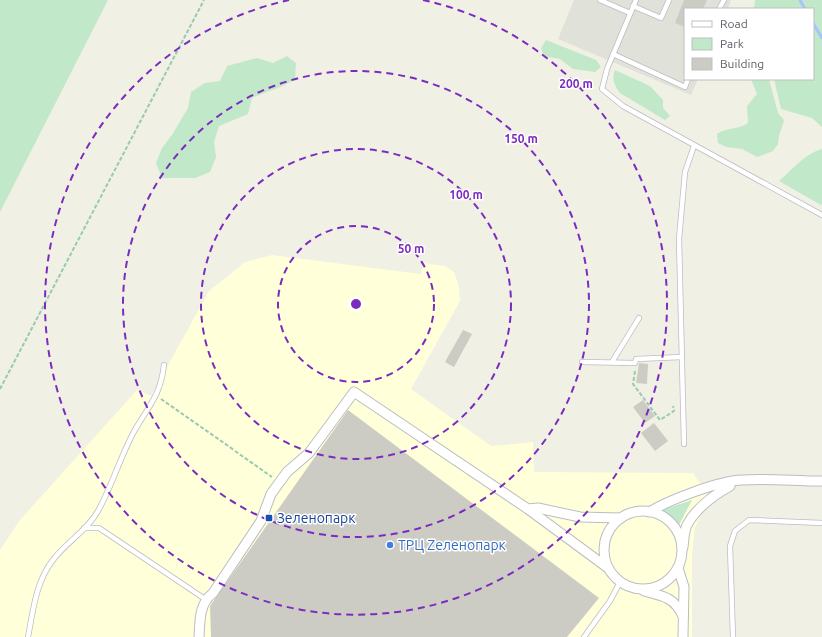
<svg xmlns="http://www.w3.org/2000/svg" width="822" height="637" viewBox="0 0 822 637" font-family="Ubuntu,sans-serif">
<rect width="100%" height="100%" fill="#f0f0e5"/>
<path fill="#ffffda" d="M272 255 421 274 423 263 445 266 454 272 459 286 460 301 411 389 491 446 533 442 534 472 693 473 713 502 702 512 695 528 692 554V637H0V550L20 520 137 390 151 396 209 291 245 262Z"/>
<path fill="#e0e1d9" d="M574 0H731L728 9H685V79H698L691 95 558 39Z"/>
<g fill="#c0e8c9">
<path d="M0 0H108L0 212Z"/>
<path d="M755 0H822V127L812 118 781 109 774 79H813V9H754Z"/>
<path d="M546 40 596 60 601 67 595 72 573 69 560 59 544 56 541 48Z"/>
<path d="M287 56 296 63 295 79C280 89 267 91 252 98L248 114 219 126 214 142 216 157 210 172 195 178H162L156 163 162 148 172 135 188 108 191 92 205 83 220 81 227 66 257 58 273 63Z"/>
<path d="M615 70 650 86 663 100V108L670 116 665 120 620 93C615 86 611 79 615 70Z"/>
<path d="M751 79H769L778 113 784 120C782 129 778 135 778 144L773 151 757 157 742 149 726 147 718 143 717 134C727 127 738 130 748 123L747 106 757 94Z"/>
<path d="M822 149V204L821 205 779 181C793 169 804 154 822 149Z"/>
<path d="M692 500 679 525 662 510Z"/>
</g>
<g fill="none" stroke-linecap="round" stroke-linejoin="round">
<g stroke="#a5c4ff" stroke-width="3">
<path d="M800 0 805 9"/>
<path d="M813 23 822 38"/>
</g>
</g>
<g fill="#cdccc4">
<path d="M684 0H707L703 9H685V27L675 23Z"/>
<path d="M463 330 472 334 454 367 445 362Z"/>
<path d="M639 363 648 364 647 384 636 383Z"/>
<path d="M643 400 655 416 645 423 633 407Z"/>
<path d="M348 410 599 598 567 637H211L210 606Z"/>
<path d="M654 423 668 441 655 451 641 433Z"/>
</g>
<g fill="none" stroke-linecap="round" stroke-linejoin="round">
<defs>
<g id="service">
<path d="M600 0 630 13"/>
<path d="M636 0 607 69 602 89 623 106 822 215"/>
<path d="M633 6 661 18 669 0"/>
<path d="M719 9 724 0"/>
<path d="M613 54 685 87 688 79"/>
<path d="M582 362 635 363 636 359 682 357"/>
<path d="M612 362 639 318"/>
<path d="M684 444 679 239 685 172 694 146"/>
<path d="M84 528H99L205 599"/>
<path d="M28 637C33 611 36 581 53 560 66 542 87 531 98 511 113 484 121 454 136 428 150 405 161 393 164 365"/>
<path d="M584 637 610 601 620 582"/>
<path d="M733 637 730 546 735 531 749 520 822 523"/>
</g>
<g id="minor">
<path d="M528 509 538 508 580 517 621 518"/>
<circle cx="643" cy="550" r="39"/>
<path d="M649 512C669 500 718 481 742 480 768 478 795 481 822 481"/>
<path d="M683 547C684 540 684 531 687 525 696 508 714 495 730 486"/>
<path d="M678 568 684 587 683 637"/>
<path d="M644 591C663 596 674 597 683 616"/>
<path d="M199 637C200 620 199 604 213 593L261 521 271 494 287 472 309 453 354 392 528 509 608 568"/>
</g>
</defs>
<use href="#service" stroke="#bcbdc4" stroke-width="6"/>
<use href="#minor" stroke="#bcbdc4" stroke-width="11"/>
<g stroke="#98cab2" stroke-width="2" stroke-dasharray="4 2" stroke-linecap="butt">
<path d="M635 371 633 384 660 420 674 411 673 406"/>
<path d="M0 389 204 0"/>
<path d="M161 399 234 450"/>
<path d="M235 451 272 477"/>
</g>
<use href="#service" stroke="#fff" stroke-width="4.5"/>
<use href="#minor" stroke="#fff" stroke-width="9"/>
</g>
<g fill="none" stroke="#7b2cbf" stroke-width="2" stroke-dasharray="7 5">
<circle cx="356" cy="304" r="78"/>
<circle cx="356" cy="304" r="155"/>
<circle cx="356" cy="304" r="233"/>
<path d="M423 0A311 311 0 1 1 289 0"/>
</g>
<rect fill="#1a4fb4" stroke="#fff" stroke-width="1.5" x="265" y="514" width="8" height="8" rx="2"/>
<circle fill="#3f7fe0" stroke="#fff" stroke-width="1.5" cx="390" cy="545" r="4"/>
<g text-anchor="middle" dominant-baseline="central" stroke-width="3" stroke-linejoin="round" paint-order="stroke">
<g font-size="14" fill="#164399" stroke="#fff" text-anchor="start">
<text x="277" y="518">Зеленопарк</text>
</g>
<g font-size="14" fill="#366cbe" stroke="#fff" text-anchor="start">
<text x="398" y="545">ТРЦ Zеленопарк</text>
</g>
</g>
<circle cx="356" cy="304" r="6" fill="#7b2cbf" stroke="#fff" stroke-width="2"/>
<g font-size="12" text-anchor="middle" font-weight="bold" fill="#7b2cbf" stroke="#fff" stroke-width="3" stroke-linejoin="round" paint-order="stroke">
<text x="576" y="88">200 m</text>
<text x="521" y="143">150 m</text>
<text x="466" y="199">100 m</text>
<text x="411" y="253">50 m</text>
</g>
<rect x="684" y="8" width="130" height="72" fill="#ffffff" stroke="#bebfc2"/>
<rect x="692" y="21" width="20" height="6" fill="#ffffff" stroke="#bebfc2"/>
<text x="720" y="28" font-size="12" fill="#5c5e66">Road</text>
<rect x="692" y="38" width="20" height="12" fill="#c0e8c9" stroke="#bebfc2"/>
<text x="720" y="48" font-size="12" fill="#5c5e66">Park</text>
<rect x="692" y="58" width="20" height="12" fill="#cdccc4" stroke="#bebfc2"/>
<text x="720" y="68" font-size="12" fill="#5c5e66">Building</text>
</svg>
